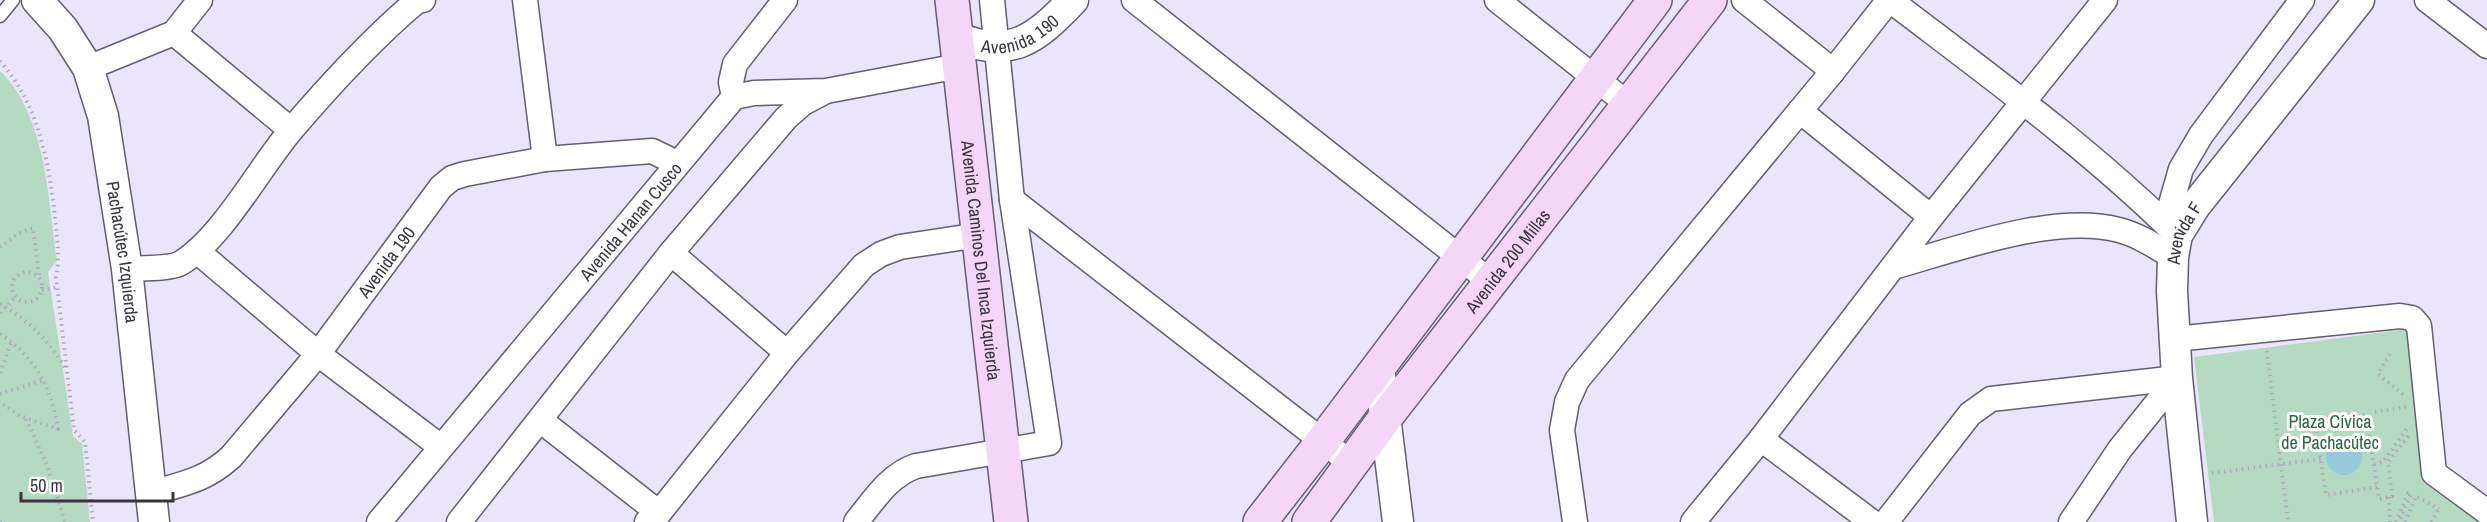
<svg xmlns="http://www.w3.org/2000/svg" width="2487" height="522" viewBox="0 0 2487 522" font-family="'Archivo Narrow',sans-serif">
<rect width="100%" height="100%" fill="#ebe5fb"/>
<g fill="#b4dbc2">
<path d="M0 71C47 117 48 199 57 261L48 272 73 436 82 444 90 522H0Z"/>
<path d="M2408 329 2429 482 2481 522H2214L2194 357Z"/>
</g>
<circle fill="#98c9da" cx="2344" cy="457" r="18"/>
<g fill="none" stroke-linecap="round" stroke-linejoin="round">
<defs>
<path id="service" d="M0 16 13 0"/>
<g id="minor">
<path d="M525 0 545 159"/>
<path d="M1134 0 1491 282"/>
<path d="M1497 0 1629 105"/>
<path d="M1744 0 1833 71"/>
<path d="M1890 0C1988 75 2089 148 2177 235"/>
<path d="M2427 0 2487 46"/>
<path d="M174 33 291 130"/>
<path d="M88 68 174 33 200 0"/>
<path d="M734 97 731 82 735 64 785 0"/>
<path d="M1800 111 1931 217"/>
<path d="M1012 200 1352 464"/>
<path d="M2177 235 2171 204 2181 169 2201 135 2302 0"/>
<path d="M197 251 318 354 441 447"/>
<path d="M671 253 787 353"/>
<path d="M1893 267C1958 249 2053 213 2119 230 2139 235 2156 247 2173 257"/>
<path d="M127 269C140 268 171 269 181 263 223 237 259 168 292 129 328 87 374 37 417 1L423 0"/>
<path d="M2175 339 2400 316 2412 318 2419 326 2434 473 2487 512"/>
<path d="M540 420 659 513"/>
<path d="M1761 439 1872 522"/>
<path id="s1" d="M151 493C183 484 206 480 231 457L318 354 441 187 452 178 465 174 545 159 652 151 677 163"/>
<path id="s2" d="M379 522 734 97 754 93 826 91 959 66"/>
<path d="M459 522 671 253 786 118 803 103 824 92"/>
<path d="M647 522 659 513 787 353 864 265 881 254 900 247 979 235"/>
<path d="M856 522C874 500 889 475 916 466L1049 443 1012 200 992 0"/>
<path d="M1575 522 1562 430 1567 402 1577 380 1833 71 1889 0"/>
<path d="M1693 522 1761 439 1931 217 2105 0"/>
<path d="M1886 522 1970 414 1991 399 2177 378"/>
<path d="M2071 522 2120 449 2177 378"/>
</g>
<g id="tertiary">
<path id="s3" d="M37 0 63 29 88 68 103 116 127 269 154 522"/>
<path id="s4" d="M956 37C1010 60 1036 39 1073 0"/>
<path d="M1379 367 1398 522"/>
<path id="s5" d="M2192 522 2177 378 2172 291 2173 257 2177 235 2195 206 2359 0"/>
</g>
<g id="secondary">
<path id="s6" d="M952 0 1011 522"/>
<path d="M1260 522 1323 441 1655 0"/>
<path id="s7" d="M1309 522 1385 418 1710 0"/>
</g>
</defs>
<use href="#service" stroke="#645e71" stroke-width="15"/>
<use href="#minor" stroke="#645e71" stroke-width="27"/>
<use href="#tertiary" stroke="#645e71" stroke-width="33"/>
<use href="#secondary" stroke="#645e71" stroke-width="36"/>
<g stroke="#afaabc" stroke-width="4" stroke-dasharray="1.5 4.5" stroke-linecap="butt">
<path d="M0 61C38 104 49 162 55 217 57 238 60 257 56 277L74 430 85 442 93 522"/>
<path d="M0 247 19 233 33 228 39 276"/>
<circle cx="27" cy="287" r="15"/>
<path d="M42 290 57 287"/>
<path d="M0 304C28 319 50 342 66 369"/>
<path d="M0 313 15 297"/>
<path d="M0 334C35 356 52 389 58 429L20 416 0 402"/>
<path d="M2267 351 2288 522"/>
<path d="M2390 354 2378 374 2404 395"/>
<path d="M0 373 12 341"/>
<path d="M0 394 44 380"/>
<path d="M2375 412 2406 407"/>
<path d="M26 419 47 465 65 522"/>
<path d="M2374 464 2383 462 2408 427"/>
<path d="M2212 473 2321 459"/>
<path d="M2377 487 2326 495 2315 422 2366 414 2379 499 2392 496 2388 462 2409 435"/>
<path d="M2389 497 2390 522"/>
<path d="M0 521V522"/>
<path d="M2396 522 2408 493 2411 494 2399 522"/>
<path d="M2405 522 2416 496 2439 509"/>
<path d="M2431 522 2440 507"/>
</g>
<use href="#service" stroke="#fff" stroke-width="12"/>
<use href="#minor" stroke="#fff" stroke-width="24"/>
<use href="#tertiary" stroke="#fff" stroke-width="30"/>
<use href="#secondary" stroke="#f4d7f8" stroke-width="33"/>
</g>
<g text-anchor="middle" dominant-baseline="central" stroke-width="6" stroke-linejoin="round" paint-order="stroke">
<g font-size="18" fill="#38353e" stroke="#fff">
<text stroke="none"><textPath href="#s4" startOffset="68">Avenida 190</textPath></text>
<text stroke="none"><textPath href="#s2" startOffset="392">Avenida Hanan Cusco</textPath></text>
<text stroke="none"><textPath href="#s5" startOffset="292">Avenida F</textPath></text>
<text stroke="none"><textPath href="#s3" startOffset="273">Pachacútec Izquierda</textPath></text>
<text stroke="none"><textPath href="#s7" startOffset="328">Avenida 200 Millas</textPath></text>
<text stroke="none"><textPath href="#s6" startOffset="262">Avenida Caminos Del Inca Izquierda</textPath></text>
<text stroke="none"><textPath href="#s1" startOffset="338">Avenida 190</textPath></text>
</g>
<g font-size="18" fill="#276644" stroke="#fff">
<text x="2330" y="421">Plaza Cívica<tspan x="2330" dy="21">de Pachacútec</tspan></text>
</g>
</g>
<path d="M21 492v9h152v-9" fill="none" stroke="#38353e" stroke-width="3"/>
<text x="30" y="492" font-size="18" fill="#38353e" stroke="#ffffff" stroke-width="4.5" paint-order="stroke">50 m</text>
</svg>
